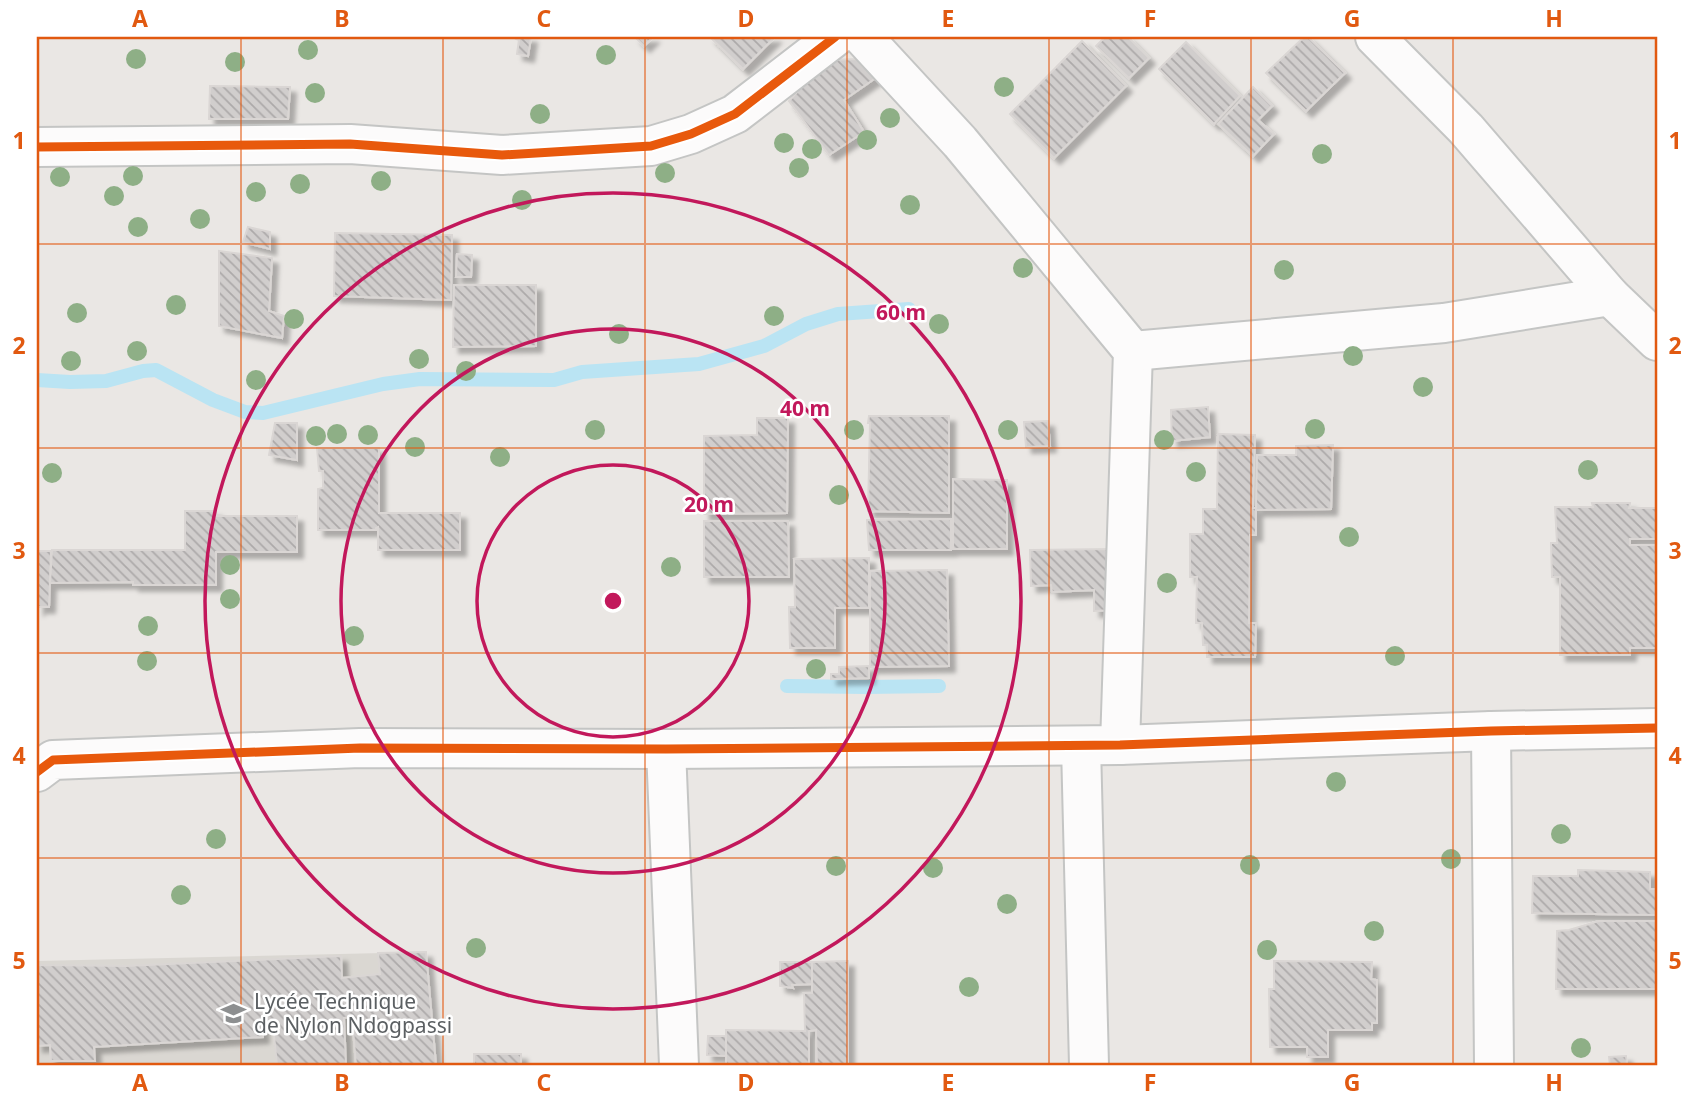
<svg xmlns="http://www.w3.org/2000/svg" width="1694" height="1102" viewBox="0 0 1694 1102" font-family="'Noto Sans',sans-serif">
<defs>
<pattern id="building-back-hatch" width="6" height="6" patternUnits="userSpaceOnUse" patternTransform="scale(1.75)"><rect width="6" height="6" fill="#d1cecd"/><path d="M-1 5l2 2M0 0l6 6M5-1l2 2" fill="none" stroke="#adaaaa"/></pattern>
<filter id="shadow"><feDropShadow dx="6" dy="6" stdDeviation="2" flood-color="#0004"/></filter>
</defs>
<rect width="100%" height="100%" fill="#eae7e4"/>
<path fill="#dad7d2" d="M426 952 436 1065H37V961Z"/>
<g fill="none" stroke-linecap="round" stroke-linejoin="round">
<g stroke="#bae4f3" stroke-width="14">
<path d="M37 380 70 382 106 381 143 371 156 370 213 400 245 412 263 413 383 384 420 379 554 380 582 372 699 364 764 346 806 324 838 314 909 309"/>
<path d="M787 686 866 687 939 686"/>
</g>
</g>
<g fill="url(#building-back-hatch)" stroke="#dad6d4" stroke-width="2" filter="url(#shadow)">
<path d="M517 37H531L528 56 517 54 519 40 516 39Z"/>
<path d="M635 37H653L644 46Z"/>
<path d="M710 37H775L743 69Z"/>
<path d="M1105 37H1128L1149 58 1129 78 1096 46Z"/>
<path d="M1304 37H1308L1345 73 1306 111 1266 73Z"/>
<path d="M1082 41 1126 86 1054 158 1010 114Z"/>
<path d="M1186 42 1240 96 1214 124 1159 69Z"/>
<path d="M862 59 880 75 844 100 864 132 829 155 789 101 826 60Z"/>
<path d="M210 86 290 87 288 119H209Z"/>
<path d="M1253 87 1272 106 1258 120 1274 134 1253 156 1218 124Z"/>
<path d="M248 227 270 232V249L243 242Z"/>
<path d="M335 233 452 235 451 300 334 296Z"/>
<path d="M219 251 272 258 269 311 284 316 282 338 219 326Z"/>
<path d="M457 254 472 255 471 277H456Z"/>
<path d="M454 285H536V346L453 347Z"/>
<path d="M1208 407 1210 437 1172 441 1171 410Z"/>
<path d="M869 416H949V513L868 511 870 423H868Z"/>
<path d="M757 418H788L787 513 704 514V436L757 435Z"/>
<path d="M1048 421 1050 446 1026 447 1024 422Z"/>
<path d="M275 423H297V460L269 455Z"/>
<path d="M1218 434 1255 435 1253 508H1256L1257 455H1296V446L1333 445 1331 509 1256 510V535H1250L1249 623H1256L1255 657H1207V645H1203L1202 623H1196L1197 577H1190V534H1203V509H1217Z"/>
<path d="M317 448H379V513H460V550H378V527L376 528V530H318V489L323 488V471H319Z"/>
<path d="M953 479 1007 480V549H953Z"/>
<path d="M1592 503H1630L1629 508H1657V539H1630V545H1657V648H1630V655H1560V577H1552L1551 543H1557L1555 507H1593Z"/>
<path d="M185 511H216V516H297V552H216V585H133V582L50 583 52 550H185Z"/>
<path d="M951 519V550H869L867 520Z"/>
<path d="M704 521H788L789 577H704Z"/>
<path d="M1113 549 1115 610 1094 611V590L1052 592 1051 585 1031 586 1030 550Z"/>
<path d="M37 551H51L49 607H38V611Z"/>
<path d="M869 558V608H835V648H790L789 607H795L794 559Z"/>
<path d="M947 570 949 666 870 667V571Z"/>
<path d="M869 666V678L831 679V674H839V667Z"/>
<path d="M1578 870 1650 872V889H1657V915L1532 913 1533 876H1578Z"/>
<path d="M1599 921H1657V989H1556L1557 931 1569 930Z"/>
<path d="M426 952 436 1065H356L352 1017 344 1018 346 1065H277L273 1025H262L263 1037 94 1047 95 1061H51L50 1045 37 1046V965L126 966 341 956 342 978 380 974 378 953Z"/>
<path d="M848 961V1065H817L816 1030 809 1031V1065H726V1030L805 1031 804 993H812V962Z"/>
<path d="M1274 961 1372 962 1371 979 1377 980V1023H1372V1030H1328V1057H1307V1047H1270L1269 989H1274Z"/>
<path d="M780 962H812V984L792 985 793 988 780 986Z"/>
<path d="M708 1036H726V1056L707 1055Z"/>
<rect x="474" y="1054" width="47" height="11"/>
<path d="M1626 1056 1627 1065H1632H1610L1609 1057Z"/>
</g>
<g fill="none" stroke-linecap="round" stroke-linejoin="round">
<defs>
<g id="street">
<path d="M863 37 960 142 1133 351 1120 745"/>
<path d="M1375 37 1466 129 1610 296 1657 341"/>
<path d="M37 147 350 144 502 155 651 146 691 134 735 114 835 37"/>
<path d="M1133 351 1444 323 1610 296"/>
<path d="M1491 731 1494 1065"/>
<path d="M1081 746 1089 1065"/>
<path d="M666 749 679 1065"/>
<path d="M37 772 53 760 360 748 666 749 1120 745 1491 731 1657 728"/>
</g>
</defs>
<use href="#street" stroke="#c4c5c4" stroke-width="42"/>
<use href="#street" stroke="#fcfbfb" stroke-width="38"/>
<defs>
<g id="cycleway">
<path d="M37 147 350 144 502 155 651 146 691 134 735 114 835 37"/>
<path d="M37 772 53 760 360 748 666 749 1120 745 1491 731 1657 728"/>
</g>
</defs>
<use href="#cycleway" stroke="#fff" stroke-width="13"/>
<use href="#cycleway" stroke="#e8590c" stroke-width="9"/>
</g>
<g fill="#8eaf86">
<circle cx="308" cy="50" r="10"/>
<circle cx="606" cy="55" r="10"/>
<circle cx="136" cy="59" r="10"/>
<circle cx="235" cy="62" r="10"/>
<circle cx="1004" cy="87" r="10"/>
<circle cx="315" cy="93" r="10"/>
<circle cx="540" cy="114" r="10"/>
<circle cx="890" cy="118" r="10"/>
<circle cx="867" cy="140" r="10"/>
<circle cx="784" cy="143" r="10"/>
<circle cx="812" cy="149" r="10"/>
<circle cx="1322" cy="154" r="10"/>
<circle cx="799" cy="168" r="10"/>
<circle cx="665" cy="173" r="10"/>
<circle cx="133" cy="176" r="10"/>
<circle cx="60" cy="177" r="10"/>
<circle cx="381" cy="181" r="10"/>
<circle cx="300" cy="184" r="10"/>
<circle cx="256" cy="192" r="10"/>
<circle cx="114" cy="196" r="10"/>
<circle cx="522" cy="200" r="10"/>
<circle cx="910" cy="205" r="10"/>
<circle cx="200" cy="219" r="10"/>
<circle cx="138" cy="227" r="10"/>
<circle cx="1023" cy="268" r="10"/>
<circle cx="1284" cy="270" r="10"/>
<circle cx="176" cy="305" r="10"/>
<circle cx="77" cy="313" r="10"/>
<circle cx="774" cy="316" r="10"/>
<circle cx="294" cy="319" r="10"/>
<circle cx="939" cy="324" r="10"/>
<circle cx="619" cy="334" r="10"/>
<circle cx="137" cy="351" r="10"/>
<circle cx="1353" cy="356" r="10"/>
<circle cx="419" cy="359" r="10"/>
<circle cx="71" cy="361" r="10"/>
<circle cx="466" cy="371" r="10"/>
<circle cx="256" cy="380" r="10"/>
<circle cx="1423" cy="387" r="10"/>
<circle cx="1315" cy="429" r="10"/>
<circle cx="595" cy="430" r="10"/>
<circle cx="854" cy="430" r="10"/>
<circle cx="1008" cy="430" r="10"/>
<circle cx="337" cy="434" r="10"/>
<circle cx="368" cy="435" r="10"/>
<circle cx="316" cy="436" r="10"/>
<circle cx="1164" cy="440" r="10"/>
<circle cx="415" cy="447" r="10"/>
<circle cx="500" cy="457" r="10"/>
<circle cx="1588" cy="470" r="10"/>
<circle cx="1196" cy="472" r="10"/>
<circle cx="52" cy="473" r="10"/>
<circle cx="839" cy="495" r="10"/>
<circle cx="1349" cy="537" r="10"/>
<circle cx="230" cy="565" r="10"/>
<circle cx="671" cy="567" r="10"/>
<circle cx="1167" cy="583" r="10"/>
<circle cx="230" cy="599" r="10"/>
<circle cx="148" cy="626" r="10"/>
<circle cx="354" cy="636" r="10"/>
<circle cx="1395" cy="656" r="10"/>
<circle cx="147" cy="661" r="10"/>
<circle cx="816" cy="669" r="10"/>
<circle cx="1336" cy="782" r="10"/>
<circle cx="1561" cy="834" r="10"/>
<circle cx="216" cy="839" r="10"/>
<circle cx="1451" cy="859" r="10"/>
<circle cx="1250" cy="865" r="10"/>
<circle cx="836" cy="866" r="10"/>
<circle cx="933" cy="868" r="10"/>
<circle cx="181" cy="895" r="10"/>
<circle cx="1007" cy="904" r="10"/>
<circle cx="1374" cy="931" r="10"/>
<circle cx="476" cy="948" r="10"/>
<circle cx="1267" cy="950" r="10"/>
<circle cx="969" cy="987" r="10"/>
<circle cx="1581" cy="1048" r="10"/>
</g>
<path fill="none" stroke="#e15910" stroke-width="2" stroke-opacity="0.55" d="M241 37V1065M443 37V1065M645 37V1065M847 37V1065M1049 37V1065M1251 37V1065M1453 37V1065M37 244H1657M37 448H1657M37 653H1657M37 858H1657"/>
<g fill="none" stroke="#c2185b" stroke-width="3.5">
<circle cx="613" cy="601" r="136"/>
<circle cx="613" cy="601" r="272"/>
<circle cx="613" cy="601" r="408"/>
</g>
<defs>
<symbol id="school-bare" viewBox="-9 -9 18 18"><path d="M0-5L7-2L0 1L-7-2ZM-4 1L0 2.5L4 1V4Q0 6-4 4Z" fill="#8d8f90" stroke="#fff" stroke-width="2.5" paint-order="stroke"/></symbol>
</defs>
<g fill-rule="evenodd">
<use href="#school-bare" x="216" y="996" width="35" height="35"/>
</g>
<g text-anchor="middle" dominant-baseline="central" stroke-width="5" stroke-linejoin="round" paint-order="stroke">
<g font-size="21" fill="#5b5f62" stroke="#fff" text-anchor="start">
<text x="254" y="1001">Lycée Technique<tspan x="254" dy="24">de Nylon Ndogpassi</tspan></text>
</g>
</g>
<circle cx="613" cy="601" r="10" fill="#c2185b" stroke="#fff" stroke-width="3.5"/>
<g font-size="21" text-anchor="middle" font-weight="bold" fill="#c2185b" stroke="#fff" stroke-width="5" stroke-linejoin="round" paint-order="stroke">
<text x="901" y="320">60 m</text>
<text x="805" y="416">40 m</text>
<text x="709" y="512">20 m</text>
</g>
<rect width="1694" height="1102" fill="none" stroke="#ffffff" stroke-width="77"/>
<rect x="38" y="38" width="1618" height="1026" fill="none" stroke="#e15910" stroke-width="2.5"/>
<g font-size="23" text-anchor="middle" font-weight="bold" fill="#e15910">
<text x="140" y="27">A</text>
<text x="342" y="27">B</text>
<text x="544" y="27">C</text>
<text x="746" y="27">D</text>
<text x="948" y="27">E</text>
<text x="1150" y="27">F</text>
<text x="1352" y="27">G</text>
<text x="1554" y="27">H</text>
<text x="19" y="149">1</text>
<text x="1675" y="149">1</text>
<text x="19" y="354">2</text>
<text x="1675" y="354">2</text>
<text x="19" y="559">3</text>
<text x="1675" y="559">3</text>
<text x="19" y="764">4</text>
<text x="1675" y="764">4</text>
<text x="19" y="969">5</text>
<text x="1675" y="969">5</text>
<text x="140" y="1091">A</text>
<text x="342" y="1091">B</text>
<text x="544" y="1091">C</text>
<text x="746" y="1091">D</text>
<text x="948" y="1091">E</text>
<text x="1150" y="1091">F</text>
<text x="1352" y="1091">G</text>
<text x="1554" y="1091">H</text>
</g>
</svg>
